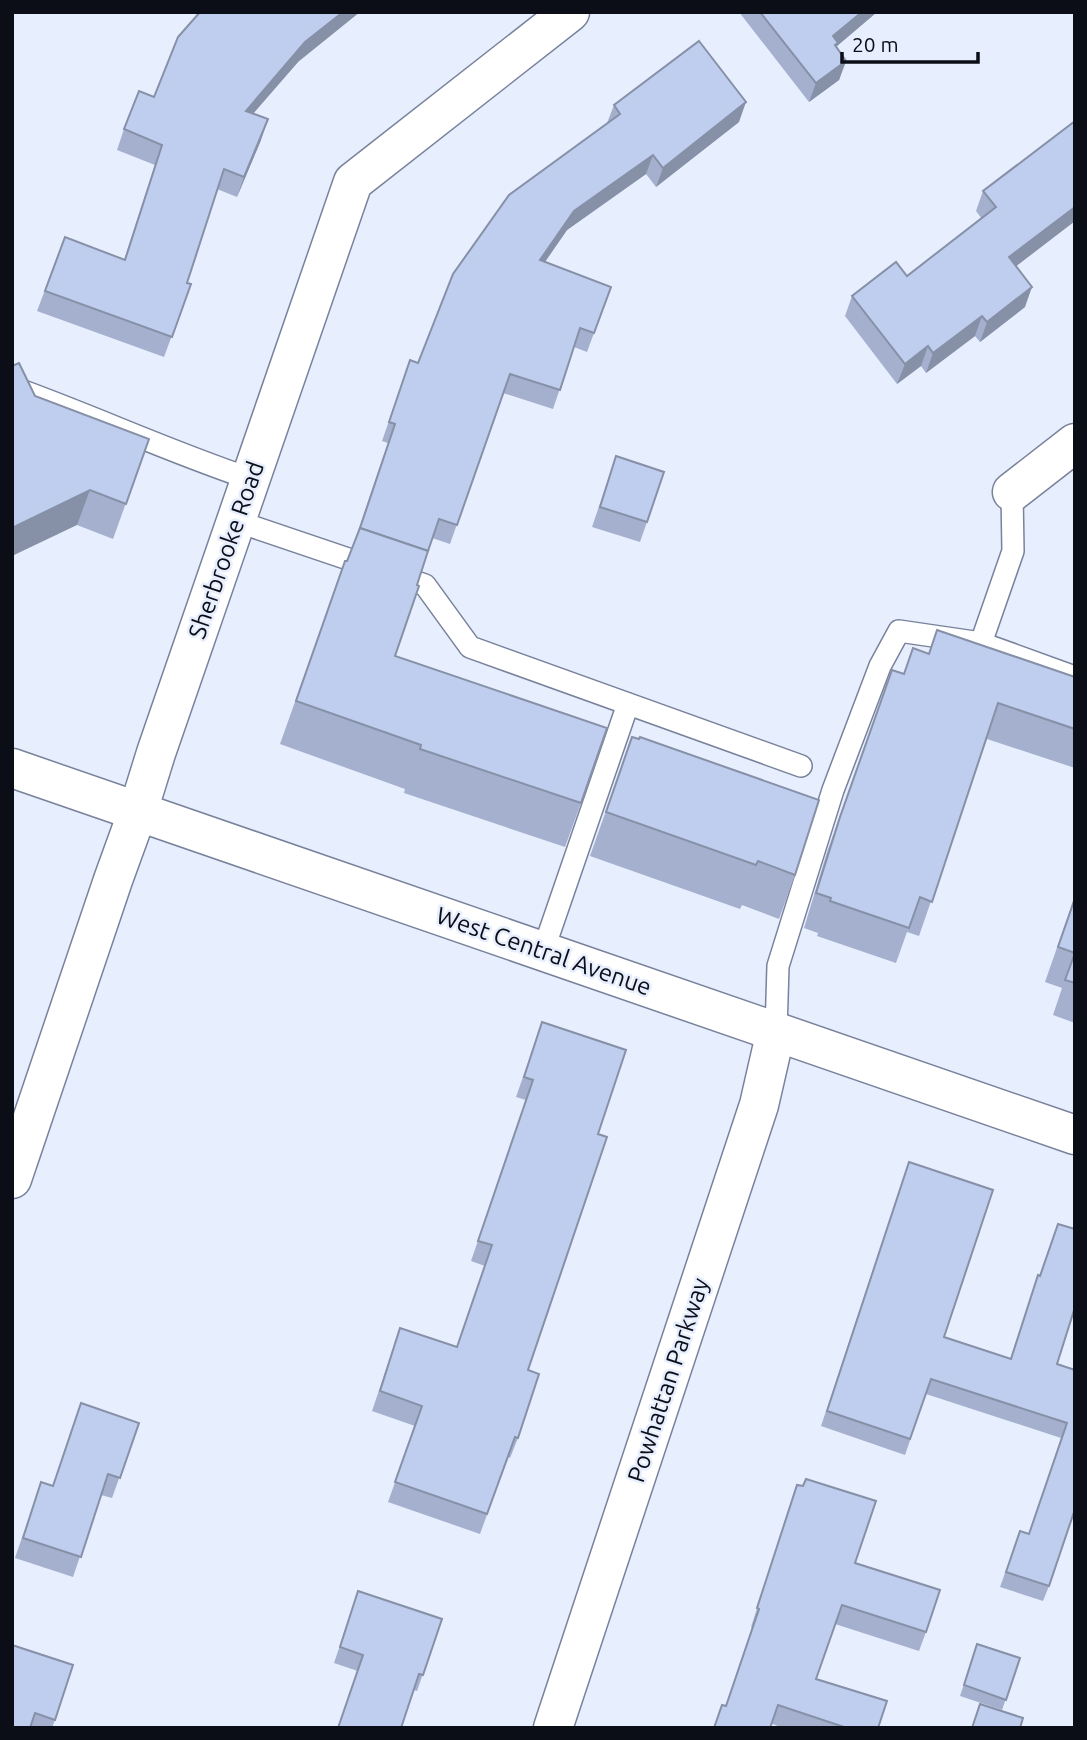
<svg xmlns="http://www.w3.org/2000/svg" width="1087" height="1740" viewBox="0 0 1087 1740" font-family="Ubuntu,sans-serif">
<rect width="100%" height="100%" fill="#e7eefe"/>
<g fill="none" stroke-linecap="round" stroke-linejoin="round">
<defs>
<g id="lane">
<path d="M12 387C93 416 170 452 251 479"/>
<path d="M1012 492 1013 551 981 643 1075 677"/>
<path d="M236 521 425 585 470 647 801 766"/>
<path d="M543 951 628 704"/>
<path d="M776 1031 778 966 833 790 880 666 899 631 981 643"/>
</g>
<g id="street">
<path d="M1012 492 1075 443"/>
<path d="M12 1179 113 880 138 811 156 753 353 182 570 12"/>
<path d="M553 1728 759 1105 776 1031"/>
</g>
<path id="secondary" d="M12 768 1075 1135"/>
</defs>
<use href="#lane" stroke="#78829b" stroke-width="24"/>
<use href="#street" stroke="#78829b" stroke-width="41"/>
<use href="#secondary" stroke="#78829b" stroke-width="41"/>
<use href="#lane" stroke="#fff" stroke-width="21"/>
<use href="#street" stroke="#fff" stroke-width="38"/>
<use href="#secondary" stroke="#fff" stroke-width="38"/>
</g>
<g fill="#a4b0ce">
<path d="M739 12H877L837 46 836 48 846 61 839 80 809 102Z"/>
<path d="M298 62 253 114 261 140 237 197 217 189 187 283 191 284 164 357 37 311 65 237 124 260 155 165 117 150 124 129 154 97Z"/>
<path d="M614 105 739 122 656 187 646 174 567 230 545 262 611 287 587 352 574 347 553 409 503 393 450 544 432 538 395 656 581 803 565 847 404 793 405 789 280 744 345 561H347L357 534 388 443 382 441 410 360 418 363 607 123Z"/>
<path d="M983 191 1075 221 1016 266 1025 307 980 342 975 336 926 373 921 366 897 384 845 316 852 296 907 276 982 219 976 211Z"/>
<path d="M35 396 149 439 113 539 77 525Z"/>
<path d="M616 456 647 522 640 542 592 527Z"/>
<path d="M937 630 1075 677V768L987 739 919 936 907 932 896 963 817 936 818 933 804 928 827 852 892 670 904 674 913 648 928 654Z"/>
<path d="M632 737 795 875 779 919 742 905 740 909 590 856Z"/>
<path d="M1075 896V1023L1053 1015 1062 988 1045 982Z"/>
<path d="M542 1022 598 1134 528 1370 518 1438 510 1458 508 1457 480 1534 388 1502 415 1426 372 1411 400 1328 457 1347 485 1266 471 1261 526 1100 516 1097Z"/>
<path d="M904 1177 944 1337 1010 1359 1038 1275 1057 1364 1075 1370 1049 1586 1043 1601 1000 1587 1020 1531 1029 1534 1061 1438 926 1394 905 1455 821 1426Z"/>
<path d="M81 1403 139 1423 112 1498 101 1495 73 1577 15 1558 41 1482 53 1486Z"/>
<path d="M797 1485 855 1563 926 1632 919 1651 835 1624 816 1679 878 1728H783L726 1706 752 1627H751Z"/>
<path d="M353 1607 442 1619 417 1691 334 1663Z"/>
<path d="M977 1644 1020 1658 1002 1710 960 1696Z"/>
<path d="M12 1645 55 1720 52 1728H12Z"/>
</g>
<g fill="#8690a7">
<path d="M343 12H360L298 62 238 131 246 111 305 42Z"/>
<path d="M862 12H877L837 46 831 61 833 36Z"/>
<path d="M846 61 839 80 809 102 816 83Z"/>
<path d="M746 102 739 122 656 187 663 168Z"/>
<path d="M268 119 261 140 237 197 244 177Z"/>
<path d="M653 155 646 174 567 230 533 279 540 260 574 211Z"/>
<path d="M1075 207V221L1002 277 1009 257Z"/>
<path d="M1032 287 1025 307 980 342 987 322Z"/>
<path d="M982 316 975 336 926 373 933 353Z"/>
<path d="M928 346 921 366 897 384 905 364Z"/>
<path d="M90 490 77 525 12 556V528Z"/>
</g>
<g fill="#bfcdef" stroke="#8690a7" stroke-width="2">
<path d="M200 12H343L305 42 246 111 268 119 244 177 224 169 187 283 191 284 172 337 45 291 65 237 125 260 162 145 124 129 139 91 154 97 178 37Z"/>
<path d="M760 12H862L833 36 838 43 835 45 846 61 816 83Z"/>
<path d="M699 41 746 102 663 168 653 155 574 211 540 260 611 287 594 333 580 328 560 390 510 374 457 525 439 519 428 551 360 528 395 424 389 422 410 360 418 363 453 274 509 195 620 114 614 105Z"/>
<path d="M1075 121V207L1009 257 1032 287 987 322 982 316 933 353 928 346 905 364 852 296 896 262 907 276 996 207 983 191Z"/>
<path d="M19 363 35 396 149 439 126 504 90 490 12 528V366Z"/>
<path d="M616 456 664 472 647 522 600 507Z"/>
<path d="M360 528 428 551 417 585 419 586 395 656 607 728 581 803 420 749 421 745 296 701 345 561H347Z"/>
<path d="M937 630 1075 677V729L998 703 932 902 920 897 909 928 830 901 831 898 816 893 840 817 892 670 904 674 913 648 929 654Z"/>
<path d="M632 737 639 739 640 737 819 800 795 875 758 861 756 865 606 812Z"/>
<path d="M1075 898V953L1058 947Z"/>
<path d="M1075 953V983L1065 980Z"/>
<path d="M542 1022 626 1050 598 1134 607 1137 528 1370 539 1374 518 1438 515 1437 487 1514 395 1482 422 1406 380 1391 400 1328 457 1347 492 1245 478 1241 533 1080 524 1077Z"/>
<path d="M909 1162 993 1190 944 1337 1011 1359 1038 1275 1040 1276 1058 1224 1075 1229V1307L1057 1364 1075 1370V1509L1049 1586 1006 1572 1020 1531 1029 1534 1067 1423 931 1379 910 1439 827 1411Z"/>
<path d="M81 1403 139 1423 120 1478 108 1474 81 1557 23 1538 41 1482 53 1486Z"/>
<path d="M806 1479 876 1501 855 1563 940 1590 926 1632 842 1605 816 1679 887 1701 878 1728H847L778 1705 770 1728H714L722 1705 726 1706 759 1609 757 1608 797 1485 803 1486Z"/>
<path d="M358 1591 442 1619 423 1675 419 1674 401 1728H338L363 1655 340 1647Z"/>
<path d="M977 1644 1020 1658 1006 1700 964 1685Z"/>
<path d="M12 1645 73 1665 55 1720 35 1713 30 1728H12Z"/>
<path d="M980 1704 1023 1718 1020 1728H972Z"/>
</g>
<g text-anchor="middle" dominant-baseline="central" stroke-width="5" stroke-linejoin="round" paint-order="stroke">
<g font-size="24" fill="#0b0e17" stroke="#e7eefe">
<text transform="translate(226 550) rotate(-71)">Sherbrooke Road</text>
<text transform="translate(544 951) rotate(19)">West Central Avenue</text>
<text transform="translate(668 1380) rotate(-72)">Powhattan Parkway</text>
</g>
</g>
<rect width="1087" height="1740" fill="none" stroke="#0b0e17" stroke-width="28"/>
<path d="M842 52v10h136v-10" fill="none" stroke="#0b0e17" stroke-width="3.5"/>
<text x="852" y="52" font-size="21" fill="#0b0e17" stroke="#e7eefe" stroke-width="5" paint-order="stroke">20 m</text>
</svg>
